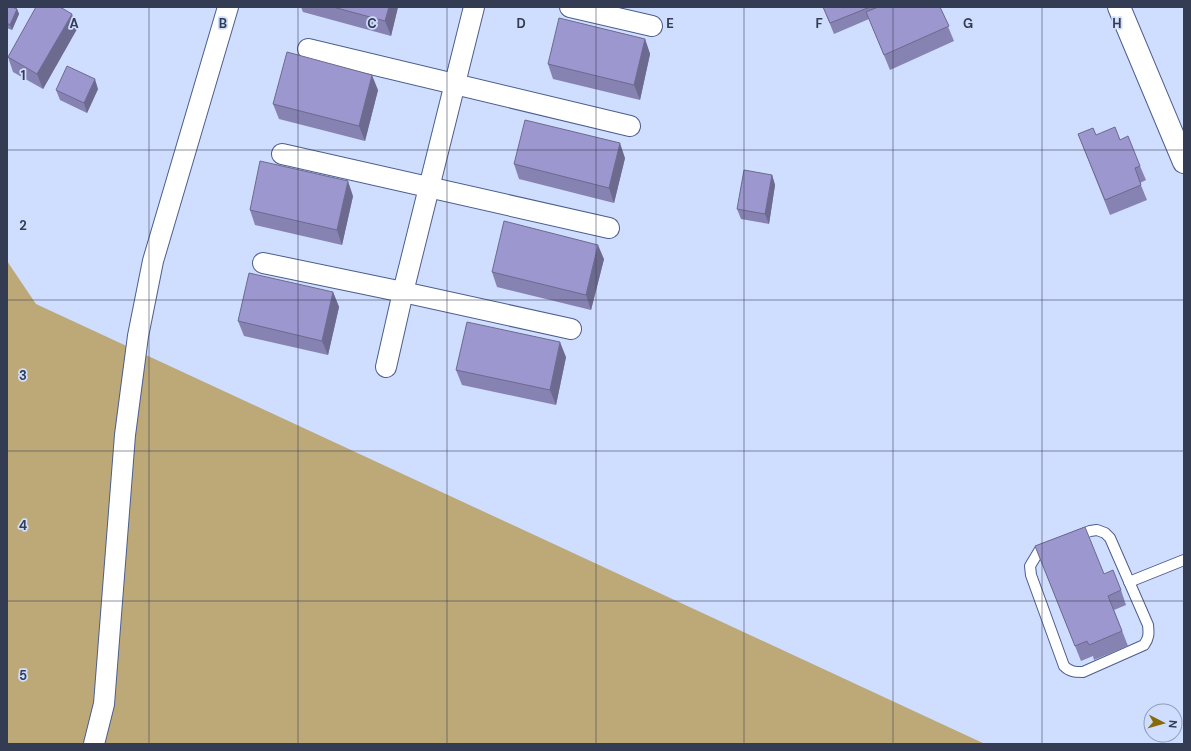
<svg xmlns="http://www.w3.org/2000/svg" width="1191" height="751" viewBox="0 0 1191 751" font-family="'DM Sans',sans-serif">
<rect width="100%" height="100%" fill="#cfddfe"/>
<path fill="#bda978" d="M7 261 36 304 985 744H7Z"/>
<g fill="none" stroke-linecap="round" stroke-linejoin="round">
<defs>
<g id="lane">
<path d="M1097 530 1105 533 1110 538 1148 625C1149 634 1149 638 1144 645L1083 672C1075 672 1070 672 1064 666L1031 575 1030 566 1039 551 1090 531Z"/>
<path d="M1129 582 1184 560"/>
</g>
<g id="street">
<path d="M570 7 652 26"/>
<path d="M308 49 630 126"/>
<path d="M282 154 609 228"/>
<path d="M263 263 403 292 571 329"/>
<path d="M386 367 403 292 474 7"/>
<path d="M94 744 104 704 125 435 138 336 153 261 228 7"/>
</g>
<path id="primary" d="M1119 7 1184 162"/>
</defs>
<use href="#lane" stroke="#4c5e8e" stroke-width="12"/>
<use href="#street" stroke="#4c5e8e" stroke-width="22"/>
<use href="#primary" stroke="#4c5e8e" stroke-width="24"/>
<use href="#lane" stroke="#fff" stroke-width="10"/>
<use href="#street" stroke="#fff" stroke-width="20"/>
<use href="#primary" stroke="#fff" stroke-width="22"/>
</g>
<g fill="#8682b1">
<path d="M7 7 17 9 19 14 12 30 7 28Z"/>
<path d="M301 7H398L391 36 303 12Z"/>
<path d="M823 7H940L954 41 890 70 869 19 834 34Z"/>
<path d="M77 29 43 89 13 72 8 57Z"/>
<path d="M645 39 650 54 640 100 553 79 548 64Z"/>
<path d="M98 89 87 113 60 100 56 90Z"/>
<path d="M378 90 365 141 279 119 273 104Z"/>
<path d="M1078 134 1096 135 1120 140 1140 166 1146 180 1140 183 1147 200 1110 215Z"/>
<path d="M625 158 614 203 519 179 514 164Z"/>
<path d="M772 175 775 185 769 224 741 219 737 209Z"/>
<path d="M353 196 342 245 255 225 250 210Z"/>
<path d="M604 259 591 310 497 287 492 272Z"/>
<path d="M333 292 339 307 328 355 244 336 238 321Z"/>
<path d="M566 357 556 405 462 385 456 370Z"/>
<path d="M1035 546 1104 574 1121 590 1126 605 1114 610 1128 646 1094 660 1093 656 1081 661Z"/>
</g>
<g fill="#6d6a90">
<path d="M389 7H398L391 36 385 21Z"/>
<path d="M17 9 19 14 12 30 10 25Z"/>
<path d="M72 14 77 29 43 89 37 74Z"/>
<path d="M645 39 650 54 640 100 634 85Z"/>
<path d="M372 75 378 90 365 141 359 126Z"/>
<path d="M95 79 98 89 87 113 84 103Z"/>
<path d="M620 143 625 158 614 203 609 188Z"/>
<path d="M772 175 775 185 769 224 765 214Z"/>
<path d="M348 181 353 196 342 245 337 230Z"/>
<path d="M598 245 604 259 591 310 586 295Z"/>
<path d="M333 292 339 307 328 355 322 341Z"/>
<path d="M560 342 566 357 556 405 550 390Z"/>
</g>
<g fill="#9c97ce" stroke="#6d6a90">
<path d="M7 7H12L17 9 10 25 7 23Z"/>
<path d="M36 7H60L72 14 37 74 8 57Z"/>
<path d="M333 7H389L385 21Z"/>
<path d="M823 7H870L830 23Z"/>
<path d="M878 7H940L949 26 884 55 866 12Z"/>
<path d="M559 18 645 39 634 85 548 64Z"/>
<path d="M287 52 372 75 359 126 273 104Z"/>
<path d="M67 66 95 79 84 103 56 90Z"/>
<path d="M525 120 620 143 609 188 514 164Z"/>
<path d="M1115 127 1120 140 1128 136 1140 166 1135 168 1141 185 1105 200 1078 134 1093 128 1096 135Z"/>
<path d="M260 161 348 181 337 230 250 210Z"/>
<path d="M744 170 772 175 765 214 737 209Z"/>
<path d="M504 221 598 245 586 295 492 272Z"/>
<path d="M249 273 333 292 322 341 238 321Z"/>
<path d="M467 322 560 342 550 390 456 370Z"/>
<path d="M1085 527 1104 574 1113 570 1121 590 1108 596 1122 631 1089 645 1087 641 1075 646 1035 546Z"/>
</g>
<path fill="none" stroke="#333c52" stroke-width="1" stroke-opacity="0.55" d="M149 7V744M298 7V744M447 7V744M596 7V744M744 7V744M893 7V744M1042 7V744M7 150H1184M7 300H1184M7 451H1184M7 601H1184"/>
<g font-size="13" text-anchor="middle" font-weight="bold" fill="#333c52" stroke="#cfddfe" stroke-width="3.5" stroke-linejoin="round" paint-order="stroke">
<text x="74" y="28">A</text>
<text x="223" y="28">B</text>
<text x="372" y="28">C</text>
<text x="521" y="28">D</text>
<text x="670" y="28">E</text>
<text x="819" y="28">F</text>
<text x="968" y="28">G</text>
<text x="1117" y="28">H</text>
<text x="23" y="80">1</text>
<text x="23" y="230">2</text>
<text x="23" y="380">3</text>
<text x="23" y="530">4</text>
<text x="23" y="680">5</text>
</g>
<rect width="1191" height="751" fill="none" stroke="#333c52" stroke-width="16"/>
<g transform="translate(1163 723) rotate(96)"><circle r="19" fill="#cfddfe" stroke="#919db9"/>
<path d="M0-3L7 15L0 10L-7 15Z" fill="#896a08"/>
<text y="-6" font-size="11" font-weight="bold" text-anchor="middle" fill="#333c52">N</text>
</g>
</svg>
